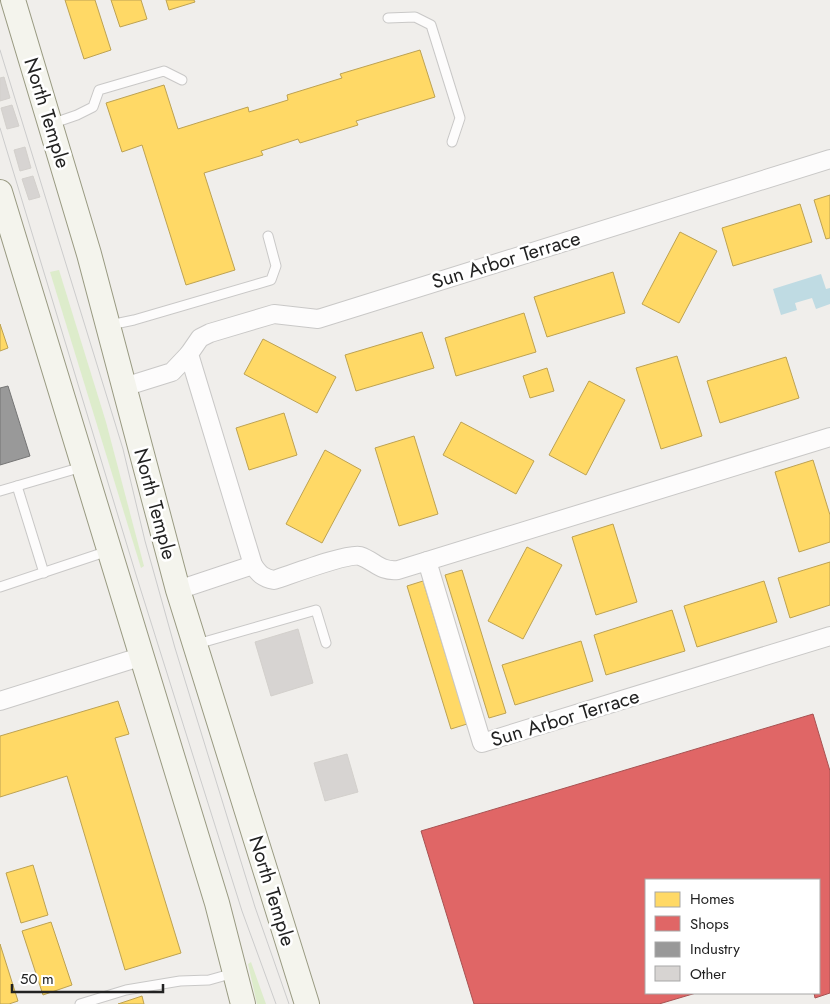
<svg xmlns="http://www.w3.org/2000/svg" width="830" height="1004" viewBox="0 0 830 1004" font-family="Jost,sans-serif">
<rect width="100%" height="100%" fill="#f0eeeb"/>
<g fill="#ddeccb">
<path d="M59 270 106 422 144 566 141 568 50 272Z"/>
<path d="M251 962 266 1004H257L248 964Z"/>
</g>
<path fill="#bfdbe3" d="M821 274 826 289 830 288V304L816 309 812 298 795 303 797 310 781 315 773 289Z"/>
<g fill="#ffd966" stroke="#bda252">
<path d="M65 0H95L111 50 84 59Z"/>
<path d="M111 0H141L147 19 120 27Z"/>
<path d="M166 0H194L195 2 169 10Z"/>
<path d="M420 50 435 97 356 121 358 125 300 143 298 139 261 151 263 155 204 173 235 270 186 285 142 145 122 152 106 103 164 85 178 129 248 107 249 112 288 100 287 95 342 78 340 74Z"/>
<path d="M830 195V238L826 239 814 200Z"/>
<path d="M800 204 812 242 733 266 722 228Z"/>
<path d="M680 232 717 251 679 323 642 304Z"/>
<path d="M613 272 625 313 547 337 534 297Z"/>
<path d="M524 313 536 352 456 376 445 338Z"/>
<path d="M0 324 8 348 0 351Z"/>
<path d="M422 332 434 368 356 391 345 355Z"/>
<path d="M263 339 336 377 317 413 244 374Z"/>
<path d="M677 356 702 436 661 449 636 368Z"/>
<path d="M786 357 799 398 720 423 707 381Z"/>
<path d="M547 368 554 391 530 398 523 376Z"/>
<path d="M589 381 625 400 586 475 549 455Z"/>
<path d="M284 413 297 455 249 470 236 428Z"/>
<path d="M461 422 534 461 516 494 443 455Z"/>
<path d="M414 436 438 514 399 526 375 448Z"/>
<path d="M325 450 361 470 322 543 286 524Z"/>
<path d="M813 460 830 515V542L799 552 775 472Z"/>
<path d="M613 524 637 602 596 615 572 537Z"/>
<path d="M527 547 562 565 523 639 488 621Z"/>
<path d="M830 562V605L790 618 778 578Z"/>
<path d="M462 570 506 713 489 718 445 575Z"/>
<path d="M423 581 467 724 451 729 407 586Z"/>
<path d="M764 581 777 622 697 647 684 606Z"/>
<path d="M672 610 685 651 606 675 594 635Z"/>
<path d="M581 641 593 681 515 705 502 665Z"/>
<path d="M118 701 129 734 115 738 181 953 125 970 67 776 0 797V736Z"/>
<path d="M33 865 48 915 21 923 6 873Z"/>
<path d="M51 922 72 985 43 995 22 931Z"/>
<path d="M0 944 18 1001 9 1004H0Z"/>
<path d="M142 996 144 1004H118Z"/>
</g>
<path fill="#e06666" stroke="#a75252" d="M813 714 830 771V993L815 998 814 993H819V880H646V993H696L659 1004H474L421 831Z"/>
<path fill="#999" stroke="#757575" d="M8 386 30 456 0 465V388Z"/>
<g fill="#d7d4d2" stroke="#d3d0cc">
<path d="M4 77 10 98 0 101V78Z"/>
<path d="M12 105 19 126 7 129 1 108Z"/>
<path d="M25 147 31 168 20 171 14 150Z"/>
<path d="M33 176 40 197 29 200 22 179Z"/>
<path d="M298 629 313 683 271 696 255 642Z"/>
<path d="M347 754 358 792 325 801 314 763Z"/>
</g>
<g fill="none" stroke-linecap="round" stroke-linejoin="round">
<defs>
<g id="lane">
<path d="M388 18 415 17 431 25 460 118 452 142"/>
<path d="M51 124 77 115 93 107 99 90 164 71 182 80"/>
<path d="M110 325 134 320 271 280 276 266 268 236"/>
<path d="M17 486 44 573"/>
<path d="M0 491 82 467"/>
<path d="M0 587 108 551"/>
<path d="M197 644 316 610 326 643"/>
<path d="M80 1004 126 990 180 981 209 980 234 973"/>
</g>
<g id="street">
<path d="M124 387 172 372 189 354"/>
<path d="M427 561 482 743 830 636"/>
<path d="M253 565 189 354 200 338 210 333 274 314 318 319 830 159"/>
<path d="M178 590 253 565C259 574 263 578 274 580 290 575 347 553 360 556 375 561 380 572 398 570L830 437"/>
<path d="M0 701 143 656"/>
</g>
<g id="secondary">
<path d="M13 0 89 254 178 590 307 1004"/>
<path d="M0 192 217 903 243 1004"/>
</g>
</defs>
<use href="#lane" stroke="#c9c8c7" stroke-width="11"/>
<use href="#street" stroke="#c9c8c7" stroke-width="20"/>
<use href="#secondary" stroke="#999a82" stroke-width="26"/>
<use href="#lane" stroke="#fdfcfc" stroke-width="9"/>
<use href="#street" stroke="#fdfcfc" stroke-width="18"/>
<use href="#secondary" stroke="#f4f4ed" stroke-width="24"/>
<g stroke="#ccc" stroke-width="1">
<path d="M0 50 123 449 145 541 175 648 255 907 289 1004"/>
<path d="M0 128 137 578 242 911 276 1004"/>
</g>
</g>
<g text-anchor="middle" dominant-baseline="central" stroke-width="5" stroke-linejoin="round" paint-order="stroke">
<g font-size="20" fill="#222" stroke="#fff">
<text transform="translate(47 113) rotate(73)">North Temple</text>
<text transform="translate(506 260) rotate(-17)">Sun Arbor Terrace</text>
<text transform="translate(155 504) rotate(75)">North Temple</text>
<text transform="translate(565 718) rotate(-17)">Sun Arbor Terrace</text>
<text transform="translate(272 891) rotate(73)">North Temple</text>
</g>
</g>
<rect x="645" y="879" width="175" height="115" fill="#ffffff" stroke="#a7a7a7"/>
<rect x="655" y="892" width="25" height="15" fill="#ffd966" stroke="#a7a7a7"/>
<text x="690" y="904" font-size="15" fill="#222222">Homes</text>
<rect x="655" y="916" width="25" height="15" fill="#e06666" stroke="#a7a7a7"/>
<text x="690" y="929" font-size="15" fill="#222222">Shops</text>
<rect x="655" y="942" width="25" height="15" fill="#999999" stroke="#a7a7a7"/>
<text x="690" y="954" font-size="15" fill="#222222">Industry</text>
<rect x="655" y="966" width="25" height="15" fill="#d7d4d2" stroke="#a7a7a7"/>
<text x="690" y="979" font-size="15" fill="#222222">Other</text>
<path d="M12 984v8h151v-8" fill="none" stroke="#222222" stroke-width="2.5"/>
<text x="20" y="984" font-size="15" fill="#222222" stroke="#ffffff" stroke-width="4" paint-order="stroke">50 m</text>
</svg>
